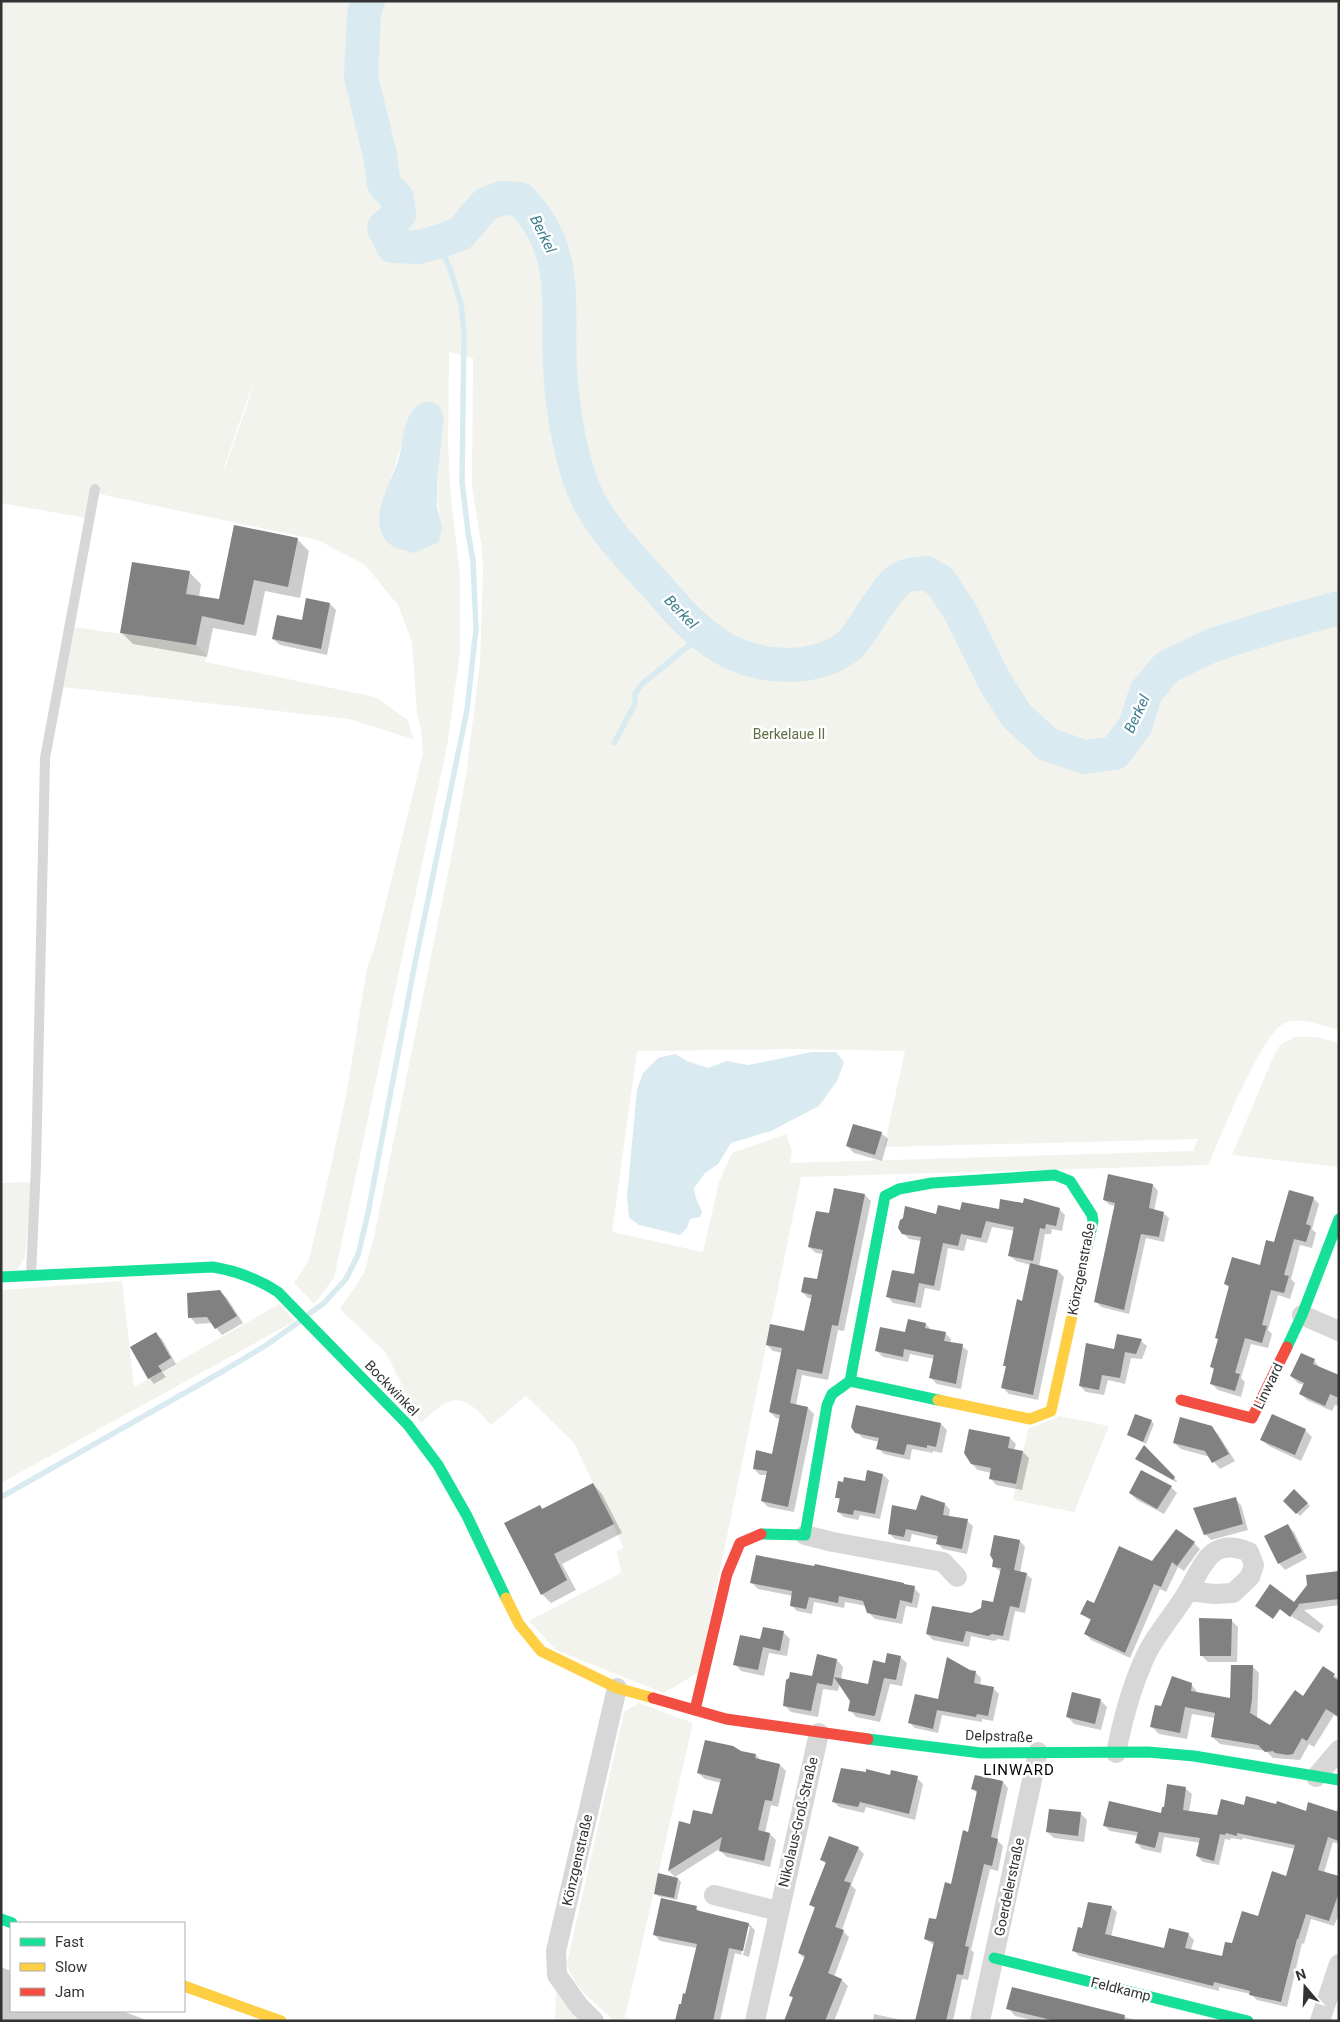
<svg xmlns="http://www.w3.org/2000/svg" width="1340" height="2022" viewBox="0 0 1340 2022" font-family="Roboto,sans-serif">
<rect width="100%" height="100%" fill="#fff"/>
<g fill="#f1f3ec" fill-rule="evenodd">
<path d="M1 1H1339V1030C1322 1026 1299 1015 1283 1024 1261 1035 1219 1139 1209 1165L801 1177 699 1672 664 1693 556 1650 529 1621 621 1573 617 1551 624 1548 574 1443 526 1396 491 1425C462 1392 453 1393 421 1423L386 1353 340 1309 364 1273 374 1237 453 848 467 769 480 662 483 567 481 543 472 487 473 358 449 352 448 447 451 498 460 575V653L447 746 334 1278 314 1304 294 1283 309 1260 330 1170 347 1091 367 968 375 946 423 753 421 729 417 715 412 642 398 605 365 565 318 540 90 492 86 518 1 503ZM255 376 247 405 224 471H223ZM444 417C440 456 432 488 442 526L380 529 382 505 402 444ZM795 1049 905 1051 884 1147 1198 1139 1193 1151 790 1163 792 1151 786 1134 732 1153 719 1182 703 1252 612 1232 637 1051Z"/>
<path d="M74 627 196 645 206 654 205 662 375 697 408 720 413 739 349 719 63 687Z"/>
<path d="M1295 1037H1316L1339 1043V1167L1232 1155 1275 1053 1281 1044Z"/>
<path d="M33 1182 25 1257 16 1272H1V1183Z"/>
<path d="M122 1281 134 1387 279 1304 295 1321 1 1483V1290Z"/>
<path d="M1060 1416 1109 1426 1074 1512 1013 1500 1028 1429Z"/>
<path d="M639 1703 693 1723 625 2017 638 2021H614C597 2004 572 1987 567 1963L624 1712Z"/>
<path d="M556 1991 582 2021H555Z"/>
</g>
<g fill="#d9ebf0">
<path d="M430 401 439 406 444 417 437 481V507L442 526 439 542 414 553C404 550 390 548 384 538 370 515 390 484 398 461 403 446 402 426 411 413 416 405 422 403 430 401Z"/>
<path d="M812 1052H836L844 1062 837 1081 819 1106 771 1131 731 1143 718 1164 705 1173 694 1188C695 1199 699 1203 702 1212L700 1217 690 1219 687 1228 680 1235 639 1225 629 1218 627 1197 637 1089 643 1073 658 1058 675 1054 687 1061 708 1068 727 1061 748 1065Z"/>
</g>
<g fill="#0003">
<path d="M297 539 309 551 300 598 265 591 256 636 213 628 207 657 133 644 121 632 189 572 201 584 199 597 220 600Z"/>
<path d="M330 604 336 610 327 655 280 645 273 639Z"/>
<path d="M881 1133 888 1139 882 1161 854 1153 847 1146Z"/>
<path d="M1153 1185 1158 1191 1154 1211 1163 1213 1169 1218 1164 1242 1146 1238 1129 1314 1101 1307 1096 1301 1115 1206 1110 1205 1104 1200Z"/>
<path d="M865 1195 871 1201 844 1331 838 1330 828 1380 802 1375 796 1405 808 1408 814 1414 794 1512 768 1507 762 1501 767 1475H760L754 1469 773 1455 780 1419 776 1418 770 1412 782 1353 773 1351 767 1345 805 1332 812 1299 808 1298 802 1292 818 1281 823 1254 816 1253 809 1247 830 1215Z"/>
<path d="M1313 1198 1319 1204 1312 1229 1316 1233 1312 1248 1300 1245 1291 1279 1295 1283 1290 1299 1278 1295 1268 1330 1272 1334 1268 1348 1251 1344 1241 1378 1245 1382 1241 1397 1218 1390 1212 1384 1215 1371 1211 1367 1219 1340 1216 1338 1229 1288 1226 1284 1261 1266 1275 1243Z"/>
<path d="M1059 1209 1065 1215 1062 1231 1052 1229 1051 1234H1045L1039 1267 1058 1271 1064 1277 1038 1400 1009 1394 1003 1388 1007 1368 1004 1365 1023 1302 1031 1265 1016 1261 1010 1256 1015 1231 992 1227 987 1243 967 1239 964 1251 948 1248 940 1291 925 1288 921 1308 893 1303 888 1297 915 1275 921 1241 909 1239 903 1233 937 1216 961 1212Z"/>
<path d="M220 1291 227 1298 243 1323 222 1335 212 1323 196 1324 190 1317Z"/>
<path d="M926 1324 932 1331 945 1333 951 1339 950 1343 962 1346 968 1351 961 1389 937 1384 931 1378 934 1359 910 1354 908 1362 883 1357 877 1351 906 1333Z"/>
<path d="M156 1334 162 1339 176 1364 162 1372 166 1377 154 1384 149 1378Z"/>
<path d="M1141 1341 1147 1346 1142 1359 1131 1358 1125 1384 1108 1380 1104 1395 1086 1392 1080 1386 1115 1350Z"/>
<path d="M1314 1360 1320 1368 1339 1377V1406L1335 1405 1332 1411 1307 1400 1300 1393 1304 1385 1298 1383 1291 1376Z"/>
<path d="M1151 1421 1154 1424 1146 1444 1129 1435Z"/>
<path d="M941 1424 947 1430 942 1453 933 1451V1453L912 1449 910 1460 884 1454 878 1448 879 1442 863 1438 856 1432Z"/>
<path d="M1211 1427 1218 1434 1235 1461 1220 1469 1210 1457 1181 1449 1174 1443Z"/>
<path d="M1305 1430 1312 1437 1301 1461 1269 1446 1262 1440Z"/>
<path d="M1010 1438 1016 1444 1014 1451 1023 1452 1029 1458 1022 1490 996 1485 990 1478 991 1473 978 1470 972 1464Z"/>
<path d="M1146 1449 1177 1481 1176 1482 1136 1459Z"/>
<path d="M883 1475 889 1480 880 1519 860 1515 858 1520 844 1517 838 1512 840 1501 837 1497Z"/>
<path d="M593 1484 602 1494 622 1533 562 1564 576 1590 551 1603 542 1594 540 1506 544 1510Z"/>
<path d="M1171 1487 1177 1493 1164 1514 1137 1500 1130 1493Z"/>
<path d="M1294 1491 1310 1506 1300 1516 1284 1501Z"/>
<path d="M1235 1499 1241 1505 1248 1530 1211 1540 1205 1534Z"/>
<path d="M945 1504 950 1510 949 1517 967 1521 973 1526 967 1554 943 1549 938 1544V1540L912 1534 910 1542 895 1539 889 1533 917 1511Z"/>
<path d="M1288 1526 1294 1532 1307 1558 1285 1570 1279 1563Z"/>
<path d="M1020 1541 1025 1547 1020 1573 1026 1574 1032 1579 1025 1613 1015 1611 1009 1641 998 1639 994 1641 971 1636 969 1647 933 1640 927 1634 994 1604 1001 1572 993 1566Z"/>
<path d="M1194 1543 1200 1549 1184 1571 1178 1567 1166 1592 1160 1589 1130 1658 1091 1640 1086 1634 1091 1621 1082 1614 1153 1563Z"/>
<path d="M1339 1572V1605L1304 1610 1324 1626 1319 1633 1269 1603H1295Z"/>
<path d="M752 1583 914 1588 920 1594 917 1608 906 1606 902 1624 875 1619 868 1612 866 1606 845 1602 844 1608 814 1602 812 1614 797 1611 791 1605 793 1596 758 1589Z"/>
<path d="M1231 1620 1238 1627 1237 1662H1208L1201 1655Z"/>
<path d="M784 1633 790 1639 787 1656 769 1653 764 1676 741 1671 735 1664 761 1641Z"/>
<path d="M900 1657 907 1663 902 1686 890 1684 880 1722 856 1717 850 1710 852 1701 840 1683 838 1691 823 1689 818 1717 791 1712 784 1705 813 1677 837 1660 843 1667 841 1680 869 1686 886 1665Z"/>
<path d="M1252 1666 1259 1673 1257 1718 1270 1727 1304 1697 1323 1668 1339 1679V1718L1334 1715 1314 1747 1309 1744 1300 1760 1273 1758 1266 1751 1220 1744 1212 1737 1215 1718 1192 1714 1187 1739 1159 1734 1152 1727 1162 1708 1191 1684 1198 1693 1232 1700Z"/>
<path d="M970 1671 976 1673 981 1678 980 1686 993 1688 999 1694 993 1721 982 1719V1722L942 1715 938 1733 915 1728 910 1723 939 1700Z"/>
<path d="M1100 1700 1107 1707 1101 1730 1074 1724 1068 1717Z"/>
<path d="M741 1752 756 1755 761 1761 780 1765 786 1771 778 1807 771 1805 765 1833 770 1834 776 1840 770 1867 727 1857 720 1851 721 1848 675 1877 669 1871 680 1823 691 1825 713 1815 721 1783 705 1779 698 1773Z"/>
<path d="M891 1777 917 1778 923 1784 915 1820 866 1807 864 1813 839 1807 833 1801Z"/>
<path d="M1003 1782 1008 1788 997 1840 1003 1846 998 1871 990 1869 971 1950 974 1953 968 1980 962 1979 953 2021H916L934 1945 925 1939 937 1921 952 1885 969 1833 978 1794 973 1789Z"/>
<path d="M1168 1786 1186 1789 1192 1794 1189 1812 1218 1817 1245 1806 1306 1813 1336 1812 1339 1805V1844L1333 1842 1324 1873 1339 1878V1914L1334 1926 1311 1919 1304 1944 1302 1943 1287 2007 1257 2000 1251 1994 1219 1987V1991L1079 1956 1074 1951 1082 1929 1111 1907 1117 1912 1111 1937 1165 1949 1188 1934 1194 1940 1191 1950 1222 1958 1259 1918 1287 1877 1295 1849 1243 1838 1242 1840 1231 1838 1230 1840 1225 1839 1219 1865 1203 1862 1197 1856 1201 1843 1164 1837 1161 1853 1142 1849 1137 1843 1138 1836 1110 1831 1104 1825 1162 1815 1165 1809Z"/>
<path d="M1080 1813 1087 1820 1084 1842 1054 1838 1047 1832Z"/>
<path d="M858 1848 864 1854 851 1885 856 1890 842 1930 849 1937 834 1977 842 1980 848 1986 834 2021H786L794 1999 791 1996 805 1959 799 1953 815 1909 811 1905 826 1864 821 1859Z"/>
<path d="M659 1875 678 1879 681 1882 677 1900 658 1896 655 1893Z"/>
<path d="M696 1908 702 1913 749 1924 755 1930 749 1957 743 1955 750 1927H747L741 1955 735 1953 720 2021H677L686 1995 697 1948 660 1941 654 1934Z"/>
<path d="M1 1967 11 1971V2011H122L149 2021H1Z"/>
<path d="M1013 1989 1140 2021H1028V2019L1015 2016 1008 2008Z"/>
<path d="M874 2014 906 2021H873Z"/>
</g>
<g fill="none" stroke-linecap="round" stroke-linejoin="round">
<g stroke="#d9ebf0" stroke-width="5.5">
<path d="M614 743 635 704V694L642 684 703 634"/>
<path d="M310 1313 324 1303 346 1279 358 1255 368 1213 414 968 467 710 476 629 473 561 468 532 462 482 464 331 461 304 450 269 438 242"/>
<path d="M1 1497 218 1374 265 1346 299 1322"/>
</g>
<path stroke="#d9ebf0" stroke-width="34" d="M368 1 364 14 361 77 380 155 384 184 397 198 399 214 384 228 393 246 419 247 438 242 460 234 486 204 502 198 520 199C570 249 557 304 560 368 562 406 568 443 580 480 594 524 637 563 666 597 700 636 733 665 788 665 810 665 840 658 854 640 864 628 871 614 880 602 887 593 893 582 903 577 909 574 919 574 926 573L940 581 961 613 995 682 1016 715 1047 744 1084 757 1115 753 1135 726 1146 692 1167 667 1213 645 1270 627 1339 608"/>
</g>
<g fill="#818181">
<path d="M234 525 298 538 288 587 254 580 244 625 202 616 196 645 120 633 132 562 190 571 186 594 219 599Z"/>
<path d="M306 598 330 603 321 649 272 639 277 615 302 620Z"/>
<path d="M853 1124 882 1132 875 1155 846 1146Z"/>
<path d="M1108 1174 1153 1184 1149 1208 1164 1212 1159 1237 1141 1234 1124 1310 1094 1302 1115 1203 1103 1200Z"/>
<path d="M834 1188 865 1194 838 1326 832 1325 822 1374 797 1369 790 1403 808 1407 788 1507 761 1501 767 1471 753 1469 756 1450 772 1454 780 1415 769 1412 782 1348 766 1345 770 1324 804 1331 812 1295 801 1292 804 1277 817 1279 823 1250 808 1247 813 1224 816 1211 829 1213Z"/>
<path d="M1289 1190 1314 1197 1306 1224 1311 1226 1306 1242 1294 1239 1284 1275 1289 1276 1284 1293 1271 1290 1262 1325 1267 1326 1262 1343 1245 1338 1235 1373 1240 1374 1235 1391 1210 1384 1214 1368 1210 1367 1218 1339 1215 1338 1229 1286 1224 1284 1232 1257 1260 1265 1266 1240 1274 1242Z"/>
<path d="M1024 1198 1060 1208 1056 1226 1046 1224 1045 1229 1040 1228 1033 1261 1008 1256 1014 1227 986 1221 981 1238 961 1234 958 1246 943 1243 934 1286 919 1283 915 1303 886 1297 892 1270 914 1274 921 1237 902 1234 898 1228 900 1220 903 1218 905 1206 936 1214 938 1205 960 1210 962 1202 999 1209 1000 1199 1023 1203Z"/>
<path d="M1030 1263 1058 1270 1033 1395 1001 1388 1006 1366H1003L1017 1299 1022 1301Z"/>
<path d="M220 1290 237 1316 215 1329 207 1317 188 1318 187 1293Z"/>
<path d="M908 1319 926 1323 925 1328 946 1332 944 1341 963 1344 956 1384 929 1378 934 1355 904 1349 903 1357 875 1351 880 1327 905 1332Z"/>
<path d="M156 1332 171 1358 158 1366 162 1371 148 1379 130 1347Z"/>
<path d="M1117 1334 1142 1339 1136 1354 1125 1352 1120 1378 1102 1375 1099 1390 1079 1386 1086 1343 1114 1349Z"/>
<path d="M1301 1353 1315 1359 1313 1364 1339 1375V1398L1330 1394 1325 1406 1299 1394 1304 1383 1290 1376Z"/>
<path d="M856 1405 941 1423 936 1447 927 1445V1448L907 1444 904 1455 876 1449 879 1438 855 1433 851 1427Z"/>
<path d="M1135 1414 1152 1420 1143 1442 1127 1435Z"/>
<path d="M1272 1414 1306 1429 1295 1455 1260 1440Z"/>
<path d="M1180 1417 1212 1426 1229 1454 1212 1463 1205 1451 1173 1443Z"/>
<path d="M969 1429 1010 1437 1008 1448 1023 1451 1016 1484 989 1479 991 1468 971 1464 964 1453Z"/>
<path d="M1144 1445 1175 1477 1173 1480 1135 1459Z"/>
<path d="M867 1470 883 1474 875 1514 854 1510 853 1515 837 1512 840 1498H835L838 1481 843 1482 844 1477 865 1481Z"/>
<path d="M1141 1470 1172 1486 1157 1509 1129 1493Z"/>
<path d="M593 1483 614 1524 554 1554 567 1580 541 1595 504 1523 540 1505 542 1509Z"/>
<path d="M1294 1489 1308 1503 1296 1514 1283 1501Z"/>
<path d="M921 1495 945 1503 943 1515 968 1519 962 1549 936 1544 938 1536 906 1529 904 1537 888 1534 892 1505 916 1510Z"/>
<path d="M1236 1497 1243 1524 1204 1535 1193 1508Z"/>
<path d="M1288 1524 1302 1552 1278 1564 1264 1536Z"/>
<path d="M1176 1529 1195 1542 1177 1566 1172 1562 1161 1587 1154 1584 1125 1653 1084 1634 1091 1619 1080 1614 1087 1600 1094 1603 1119 1546 1152 1561Z"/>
<path d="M994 1535 1020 1540 1014 1570 1027 1573 1019 1608 1010 1606 1003 1636 992 1634 988 1636 966 1631 963 1642 926 1634 932 1606 971 1613 981 1608 982 1600 993 1602 1001 1568 992 1567 993 1560 990 1555Z"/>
<path d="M756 1555 814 1566 815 1564 904 1583V1584L915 1586 912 1603 900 1600 896 1619 867 1613 863 1601 839 1596 838 1603 809 1597 806 1609 790 1606 792 1591 750 1583Z"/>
<path d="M1339 1571V1599L1298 1604 1299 1605 1290 1617 1280 1609 1273 1619 1255 1606 1270 1584 1294 1602 1307 1585 1306 1575Z"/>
<path d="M1199 1618 1232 1619 1231 1656H1200Z"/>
<path d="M763 1627 784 1631 780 1651 763 1647 758 1670 733 1665 740 1635 760 1639Z"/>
<path d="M887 1653 901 1656 896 1680 884 1678 875 1715 874 1716 848 1711 850 1701 834 1677 868 1684 873 1660 885 1663Z"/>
<path d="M817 1654 837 1659 832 1686 817 1683 811 1711 783 1706 786 1680 789 1678 790 1672 812 1676Z"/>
<path d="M947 1657 970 1670 976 1671 974 1683 994 1687 988 1716 977 1714 976 1717 937 1710 933 1729 908 1723 915 1694 938 1699Z"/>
<path d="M1231 1665H1253L1252 1699 1250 1713 1270 1725 1295 1690 1303 1696 1323 1666 1335 1674 1333 1677 1339 1681V1717L1326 1709 1307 1741 1302 1738 1293 1754 1288 1755 1275 1753 1273 1751 1265 1752 1258 1745 1211 1737 1215 1713 1185 1707 1180 1733 1150 1727 1155 1705 1161 1706 1172 1676 1192 1683 1191 1691 1230 1698Z"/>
<path d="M1072 1692 1101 1699 1095 1724 1066 1717Z"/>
<path d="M705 1740 733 1746 741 1751 756 1754 755 1758 780 1764 772 1801 765 1800 758 1830 770 1833 764 1861 719 1851 722 1837 668 1871 679 1821 690 1824 693 1810 712 1814 721 1779 697 1773Z"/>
<path d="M841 1768 866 1772V1769L890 1775 891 1770 918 1776 909 1814 860 1802 858 1807 832 1802Z"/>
<path d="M975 1775 1003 1781 991 1837 998 1839 992 1866 984 1864 965 1946 969 1947 963 1975 957 1974 946 2021H915L934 1942 924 1939 929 1918 936 1919 945 1882 951 1884 963 1830 968 1832 977 1791 971 1789Z"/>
<path d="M1167 1784 1186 1787 1183 1810 1217 1815 1221 1799 1244 1805 1246 1796 1276 1804 1277 1801 1306 1811 1308 1802 1339 1812V1841L1328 1837 1318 1870 1339 1876V1892L1329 1921 1306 1914 1298 1939H1297L1281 2002 1249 1995 1250 1991 1214 1982 1213 1986 1072 1951 1078 1927 1082 1928 1088 1902 1112 1906 1105 1934 1164 1948 1169 1928 1189 1933 1185 1948 1222 1956 1225 1942 1232 1943 1242 1911 1258 1916 1272 1871 1286 1876 1295 1845 1237 1833V1836L1226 1833 1225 1835 1220 1834 1214 1861 1196 1856 1200 1838 1159 1832 1155 1848 1135 1843 1138 1832 1103 1826 1109 1801 1161 1813 1162 1807H1164Z"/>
<path d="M1049 1809 1081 1812 1078 1836 1046 1832Z"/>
<path d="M829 1836 859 1847 844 1881 851 1883 835 1927 844 1930 828 1973 842 1979 825 2021H784L793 1997 789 1996 805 1956 798 1953 815 1907 809 1905 826 1862 820 1860Z"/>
<path d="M658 1873 678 1878 674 1898 654 1894Z"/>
<path d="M661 1898 697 1906 696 1910 749 1923 743 1951 729 1948 713 2021H675L679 2004H681L683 1993 685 1994 697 1944 653 1935Z"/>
<path d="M1012 1987 1125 2015 1124 2021H1056L1006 2009Z"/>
</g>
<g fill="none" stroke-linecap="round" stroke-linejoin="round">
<path stroke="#d7d7d7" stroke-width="10" d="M31 1275 36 1166 45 758 95 489"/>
<g stroke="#d7d7d7" stroke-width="20">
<path d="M1302 1315 1339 1331"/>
<path d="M805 1535 833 1542 943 1562 957 1577"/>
<path d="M1116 1753C1123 1718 1132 1683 1148 1651 1159 1630 1176 1612 1188 1591 1203 1565 1211 1536 1249 1552L1254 1565 1250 1577 1233 1593 1214 1594 1188 1591"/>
<path d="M1316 1777 1339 1750"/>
<path d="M714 1895 778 1911"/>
<path d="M594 2021 579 2006 557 1975 556 1951 617 1688"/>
<path d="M755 2021 819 1733"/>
<path d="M980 2021 1038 1752"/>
<path d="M1320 2021 1339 1964"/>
</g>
<g stroke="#16e098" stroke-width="11">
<path d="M1 1277 213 1267C237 1271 258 1279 278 1292L408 1425 438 1465 467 1516 506 1598"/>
<path d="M1287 1347 1302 1315 1339 1219"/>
<path d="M850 1381 885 1196 899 1189 932 1183 1055 1175 1070 1181 1092 1215 1093 1221 1087 1248"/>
<path d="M761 1534 805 1535 827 1405 832 1394 850 1381 938 1400"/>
<path d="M868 1739 981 1753 1148 1752 1194 1756 1339 1780"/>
<path d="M1 1919 12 1923"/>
<path d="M994 1958 1248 2021"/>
</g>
<g stroke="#ffcf43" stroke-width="11">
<path d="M938 1400 1030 1419 1051 1411 1087 1248"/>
<path d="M506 1598 519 1624 541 1651 617 1688 653 1698"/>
<path d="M184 1986 281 2021"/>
</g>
<g stroke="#f24e42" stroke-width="11">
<path d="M1181 1400 1252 1418 1287 1347"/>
<path d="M653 1698 726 1719 868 1739"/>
<path d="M695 1710 727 1574 740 1543 761 1534"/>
</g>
</g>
<g text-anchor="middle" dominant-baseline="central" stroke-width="5" stroke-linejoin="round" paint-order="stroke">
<g font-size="14" fill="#5f6f40" stroke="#fff">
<text x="789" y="734">Berkelaue II</text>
</g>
<g font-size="14" fill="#333" stroke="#fff">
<text transform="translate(1081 1269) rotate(-79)">Könzgenstraße</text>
<text transform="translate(1268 1386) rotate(-64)">Linward</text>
<text transform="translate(392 1388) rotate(46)">Bockwinkel</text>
<text transform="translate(999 1736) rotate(2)">Delpstraße</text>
<text transform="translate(798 1822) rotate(-77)">Nikolaus-Groß-Straße</text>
<text transform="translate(577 1860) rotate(-77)">Könzgenstraße</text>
<text transform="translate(1009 1887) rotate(-78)">Goerdelerstraße</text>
<text transform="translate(1121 1989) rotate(14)">Feldkamp</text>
</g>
<g font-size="15" font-style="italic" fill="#3e7f8e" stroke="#fff">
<text transform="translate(543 234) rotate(64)">Berkel</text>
<text transform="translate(681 612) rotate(46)">Berkel</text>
<text transform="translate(1137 714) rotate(-65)">Berkel</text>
</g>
<g font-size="15" letter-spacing="1" fill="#000" stroke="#fff">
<text x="1019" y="1770">LINWARD</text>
</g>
</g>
<rect width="1340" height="2022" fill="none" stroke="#333333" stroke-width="5"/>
<rect x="10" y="1922" width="175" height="90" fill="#ffffff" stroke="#adadad"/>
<rect x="20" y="1938" width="25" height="8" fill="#16e098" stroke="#adadad"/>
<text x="55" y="1947" font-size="15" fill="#333333">Fast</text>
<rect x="20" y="1963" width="25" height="8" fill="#ffcf43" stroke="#adadad"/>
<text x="55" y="1972" font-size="15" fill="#333333">Slow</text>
<rect x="20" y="1988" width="25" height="8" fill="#f24e42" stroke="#adadad"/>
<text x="55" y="1997" font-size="15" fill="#333333">Jam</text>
<g transform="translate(1305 1987) rotate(341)" stroke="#ffffff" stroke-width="4" paint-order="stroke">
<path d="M0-4L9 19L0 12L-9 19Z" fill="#333333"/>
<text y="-8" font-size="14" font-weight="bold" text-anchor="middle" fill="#333333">N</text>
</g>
</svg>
